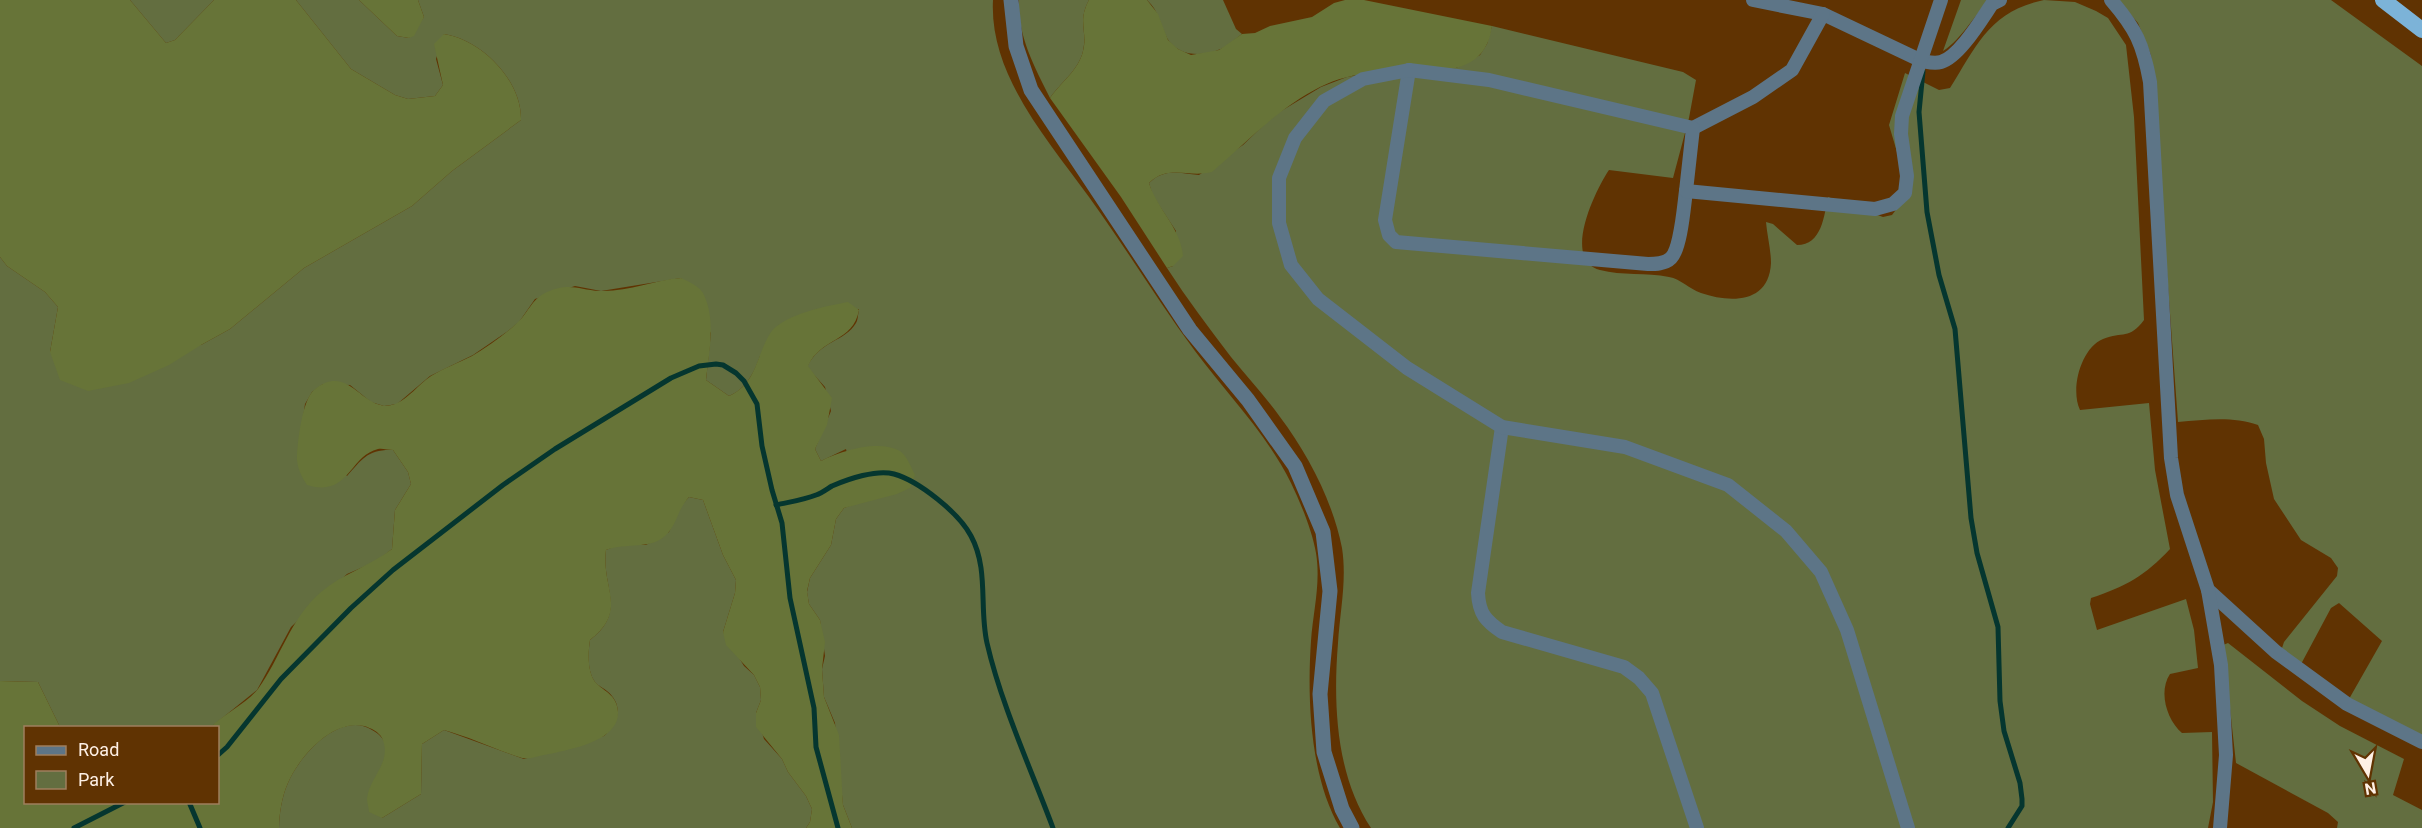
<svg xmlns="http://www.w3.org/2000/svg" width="2422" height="828" viewBox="0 0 2422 828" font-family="Roboto,sans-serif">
<rect width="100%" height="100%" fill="#603302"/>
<g fill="#636e40">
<path d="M130 0H214L175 40 166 43Z"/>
<path d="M296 0H359L397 36 409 38 424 17 418 0H993C989 75 1048 140 1089 197 1126 248 1158 301 1195 351 1227 394 1267 434 1291 483 1301 504 1312 530 1316 553 1321 583 1313 612 1311 641 1307 699 1310 777 1340 828H852L843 805 835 723 824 697 822 669 825 656 820 620 809 604 807 592 810 578 831 545 836 519 844 508 857 503 846 449 821 461 815 449 831 411 825 387 807 367C820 340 845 342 856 323 858 320 858 314 859 309L760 356C754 373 746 389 729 396L706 380 711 333 681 278 601 291 575 286 535 299 519 322 508 331 473 355 430 376 397 404 384 406 371 402 350 385 323 384 312 392 305 404 301 432 347 476C362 459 368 449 393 450L408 472 411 484 395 510 392 549 377 561 347 574 291 627 257 690 211 727H60L38 682 0 681V257L7 266 45 292 58 307 50 352 201 345 230 329 304 268 412 206 452 171 521 120C522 81 482 40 444 34L436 59 443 85 435 96 408 99 395 95 351 69Z"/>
<path d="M1019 0H1089C1077 22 1088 31 1083 51 1079 70 1060 83 1050 98 1035 68 1017 35 1019 0Z"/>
<path d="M1147 0H1223L1236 29 1242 34C1235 39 1227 47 1218 50 1201 57 1177 56 1167 38 1160 24 1159 11 1147 0Z"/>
<path d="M1961 0H1990C1973 16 1962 39 1943 51Z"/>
<path d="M2044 0 2075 2 2096 11 2108 18 2126 45 2134 117 2144 320C2129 340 2123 331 2103 339 2081 348 2070 389 2080 410L2149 403 2155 470 2170 549C2146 575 2125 587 2091 598L2090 604 2097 630 2186 599 2194 630 2198 668 2170 674C2158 692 2167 720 2182 733L2212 732 2213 802 2208 828H1371C1336 775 1333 705 1338 643 1340 611 1347 580 1342 548 1333 502 1308 454 1280 417 1265 396 1247 377 1231 357 1209 328 1187 299 1167 268L1173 266 1176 231 1153 196 1149 183C1165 168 1178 173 1199 175L1243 145 1273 116 1321 87 1347 77 1374 72 1456 68 1480 55 1487 44 1492 26 1683 72 1696 80 1689 118 1673 178 1609 170C1596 189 1561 260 1600 270 1622 276 1646 272 1669 277 1681 279 1689 289 1701 293 1730 303 1769 304 1771 263 1771 250 1767 235 1766 222L1773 224 1797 245C1822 245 1824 216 1828 197L1883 217 1892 215 1898 207 1907 186 1889 125 1905 73 1939 90 1950 88C1977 45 1990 11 2044 0Z"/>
<path d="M2118 0H2331L2422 66V737L2349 699 2382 641 2339 603 2331 608 2300 666 2281 651 2284 642 2337 576 2338 568 2331 558 2301 540 2274 499 2266 463 2264 439 2258 425C2232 416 2205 420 2178 422L2151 55 2138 23Z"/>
<path d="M689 497 703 500 723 555 736 580 735 593 723 632 744 666 754 675 760 687 761 700 756 713 764 739 782 759 788 772 806 796 812 809 810 822 806 828H279C279 814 282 796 288 783 299 756 340 710 372 730 379 734 384 738 386 747 387 760 377 774 372 786L382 818 421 794 422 744 444 730 524 759 604 736C619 723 624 705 607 691 604 688 598 686 595 682 587 671 588 653 590 640 628 611 601 587 606 550L618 545H646L669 532 680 507Z"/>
<path d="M2228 643 2302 701 2340 726 2404 759 2393 795 2422 810V828H2337L2338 822 2328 813 2236 763 2223 645Z"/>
</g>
<g fill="#677438">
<path d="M0 0H130L166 43 175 40 214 0H296L351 69 395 95 408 99 435 96 443 85 434 44 444 34C482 40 522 81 521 120L452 171 412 206 304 268 230 329 201 345 169 365 129 383 88 391 60 380 50 352 58 307 45 292 7 266 0 257Z"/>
<path d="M359 0H418L424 17 414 36 409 38 397 36Z"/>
<path d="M1089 0H1147L1158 14 1168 40 1178 49 1191 55 1219 50 1242 34 1255 33 1270 26 1312 17 1334 3 1345 0H1364L1492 26C1491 32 1490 38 1487 44 1470 82 1405 70 1373 73 1355 74 1336 79 1320 87 1277 109 1248 141 1212 172 1187 178 1169 164 1149 183 1157 209 1181 228 1183 256L1173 266 1167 268 1121 197 1050 98C1060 83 1079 70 1083 51 1088 31 1077 22 1089 0Z"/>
<path d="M681 278C689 282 700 286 704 295 716 321 709 353 706 380L729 396C757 384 756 355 771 332 785 314 827 306 848 302L859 310C853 343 821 337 808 366L832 398 827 425 815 449 821 461C840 451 879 439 900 451 907 456 911 467 915 475L910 488 897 494 844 508 836 519 831 545 810 578 807 591 809 604 820 620 825 642 822 669 824 697 839 735 843 805 852 828H806L810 822 812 809 806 796 788 772 782 759 756 727V713L761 700 760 687 754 675 726 645 723 632 735 593 736 580 723 555 703 500 689 497C678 509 677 523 668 533 653 551 626 542 606 550 601 589 629 609 590 640 588 653 587 674 597 684 607 693 617 696 618 712 619 741 571 749 549 754 541 755 529 760 522 758 496 750 470 737 444 730L422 744 421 794 382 818 369 812C369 808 367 803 367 799 369 777 393 762 382 738 379 732 371 728 364 726 332 719 299 757 288 783 282 796 279 814 279 828H0V681L38 682 60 727 26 728V802H218V728L211 727C225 713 246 704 258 689 281 657 290 619 321 592 342 574 370 566 392 549L395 510 411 484 408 472 393 450C388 450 382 448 378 449 349 456 349 498 307 485 302 477 298 470 297 460 297 444 302 400 314 390 350 360 363 416 395 404 408 399 419 384 431 376 444 368 458 363 472 356 487 347 503 336 516 324 528 314 531 299 547 292 571 282 578 290 600 291 627 292 655 280 681 278Z"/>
</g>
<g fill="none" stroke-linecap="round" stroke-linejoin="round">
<g stroke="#05362f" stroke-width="5">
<path d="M1923 71 1919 112 1927 212 1939 275 1955 329 1971 518 1977 553 1998 627 2000 701 2004 731 2020 783 2022 799V806L2008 828"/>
<path d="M776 505C789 502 804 500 816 495 822 493 827 489 832 486 848 479 877 469 894 474 919 481 959 513 971 536 989 569 979 608 987 643 1001 704 1031 769 1053 828"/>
<path d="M218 755 227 747 281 679 351 608 393 570 503 485 555 449 671 378 699 366 716 364 723 365 736 373 744 381 757 404 762 446 772 490 782 523 790 598 814 708 816 747 838 828"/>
<path d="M189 802 200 828"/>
<path d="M74 828 125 802"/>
</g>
<g stroke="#5d7587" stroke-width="14">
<path d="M1753 0 1823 14 1922 61C1928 62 1934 64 1941 62 1959 57 1981 20 1992 4L2000 0"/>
<path d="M2111 0C2136 29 2143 44 2150 82L2171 458 2177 495 2208 590 2276 652 2347 704 2422 742"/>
<path d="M1409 70 1385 220 1389 235 1396 242 1648 264C1655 264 1665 264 1671 258 1681 248 1684 205 1686 191"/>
<path d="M1693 128 1753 97 1792 70 1823 14"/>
<path d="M1502 427 1478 593C1479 614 1486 621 1502 632L1624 667 1639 678 1652 693 1697 828"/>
<path d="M2208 590 2221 665 2226 755 2220 828"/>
<path d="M1908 828 1847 630 1821 572 1786 531 1728 485 1625 447 1502 427 1407 368 1318 299 1291 265 1279 223V178L1295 138 1324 101 1363 79 1409 70 1489 80 1693 128 1686 191 1875 209 1893 204 1905 193 1907 176 1901 134 1902 116 1941 0"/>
</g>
<path stroke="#5d7587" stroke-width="15" d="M1011 0 1016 46 1031 90 1190 330 1248 400 1295 466 1323 532 1330 591 1320 694 1324 752 1342 809 1352 828"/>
<path stroke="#7cb3d8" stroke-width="16" d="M2383 0 2422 30"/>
</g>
<rect x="24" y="726" width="195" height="78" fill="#603302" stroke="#9f7f5d" stroke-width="1.5"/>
<rect x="36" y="746" width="30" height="9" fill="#5d7587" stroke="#9f7f5d" stroke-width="1.5"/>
<text x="78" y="756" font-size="18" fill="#fef0e5">Road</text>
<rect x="36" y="771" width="30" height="18" fill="#636e40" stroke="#9f7f5d" stroke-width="1.5"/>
<text x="78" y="786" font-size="18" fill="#fef0e5">Park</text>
<g transform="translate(2368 774) rotate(170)" stroke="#603302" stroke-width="4.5" paint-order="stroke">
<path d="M0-4.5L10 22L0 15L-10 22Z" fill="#fef0e5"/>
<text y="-9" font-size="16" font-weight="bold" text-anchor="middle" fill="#fef0e5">N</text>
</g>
</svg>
